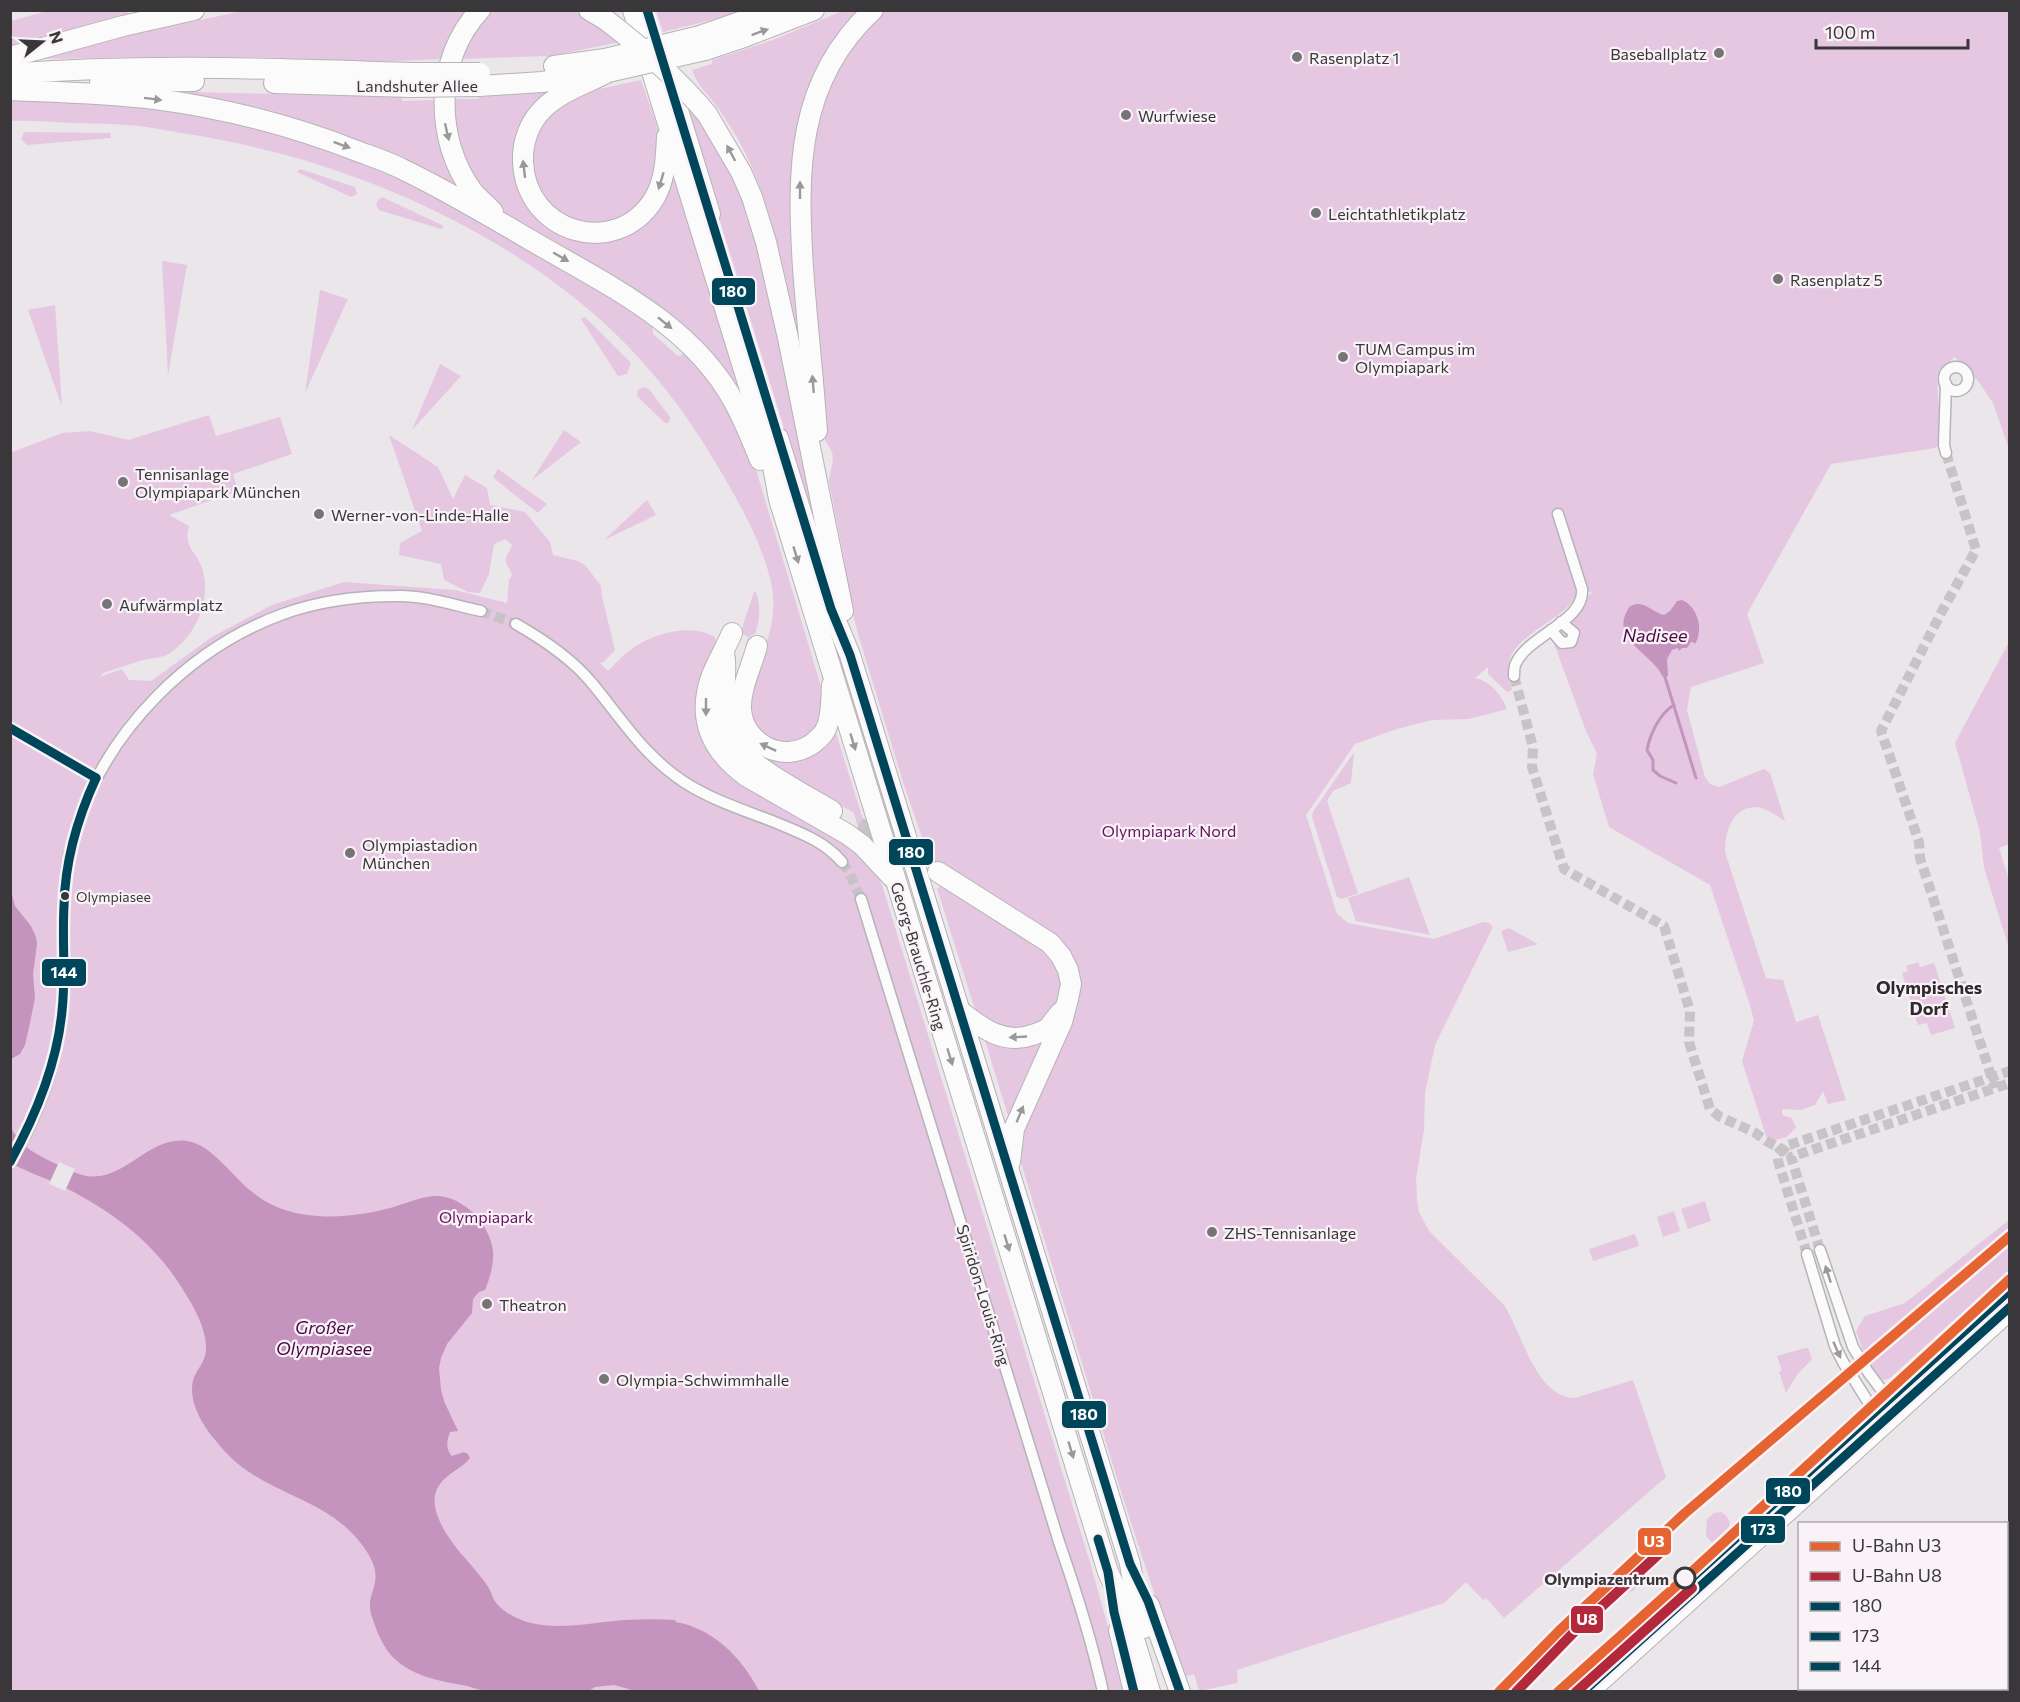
<svg xmlns="http://www.w3.org/2000/svg" width="2020" height="1702" viewBox="0 0 2020 1702" font-family="Commissioner,sans-serif">
<rect width="100%" height="100%" fill="#ebe6ea"/>
<g fill="#e5c7e1">
<path d="M47 11H129L128 14 11 47V21Z"/>
<path d="M242 11H469L443 59 369 62 259 57H138L45 59 22 62 87 45Z"/>
<path d="M487 11H574L599 23 625 41 550 56 456 59Z"/>
<path d="M656 11H748L663 32Z"/>
<path d="M842 11H868L804 121 812 407 784 285 787 284C776 235 763 184 738 139 732 129 725 118 718 108 709 95 696 84 692 70L712 64V60L773 40Z"/>
<path d="M884 11H2009V449L1993 403 1979 382 1955 357 1940 369 1937 377 1941 444 1935 448 1831 464 1747 614 1764 663 1691 687 1687 710 1705 777 1710 784 1719 787 1764 769 1770 773 1785 821C1777 816 1764 806 1754 807 1731 809 1725 833 1725 852L1766 978 1783 980 1796 1022 1818 1015 1846 1100 1828 1104 1823 1091 1815 1105 1801 1110 1782 1109V1115L1792 1118 1796 1128 1786 1137 1768 1142 1742 1061 1754 1021 1750 1005 1710 885 1609 827 1593 774 1597 754 1586 731 1552 638 1592 592 1577 591C1574 616 1514 633 1509 662 1507 671 1510 681 1512 690L1507 692 1488 674V667L1475 678C1490 681 1502 695 1507 709L1469 719 1432 720 1397 729 1355 744 1306 815 1337 914 1348 923 1434 939 1483 922 1489 923 1493 927 1435 1045 1425 1093 1424 1130 1416 1179 1417 1199 1419 1212 1429 1231 1504 1305C1522 1332 1535 1397 1575 1398L1633 1380 1666 1477 1504 1618 1486 1598 1483 1600 1466 1582 1444 1603 1237 1670 1238 1683 1199 1691 1194 1674 1185 1677 1173 1651 1123 1498 1018 1153 1019 1135 1079 985C1078 961 1070 946 1051 931L937 862 931 864 903 782 858 634 845 582V564L829 482C829 472 836 460 831 450 829 446 827 444 825 440L810 262 806 192 813 126 842 57Z"/>
<path d="M659 78 895 832 893 834Z"/>
<path d="M641 80 656 122 661 145 649 191 635 208 613 221 600 223 575 221 550 207 533 180 531 145 543 120 559 108 563 101 585 92Z"/>
<path d="M556 89 517 150 560 230 632 225 669 156 747 410 680 324 649 300 507 216 492 203 459 155 450 99H478L479 97Z"/>
<path d="M150 91 402 97V101L437 100 472 199 435 181Z"/>
<path d="M680 92 721 147 757 235 832 583Z"/>
<path d="M46 98 133 104 248 123 318 143 406 181 504 233 652 321 653 334 678 356 688 352 736 418 757 473 826 703 825 720 808 740 776 746 750 727C750 713 748 697 751 683 753 676 757 669 759 663 769 637 777 615 772 587 763 543 738 500 715 462 682 405 639 352 588 309 475 214 327 155 182 133 163 130 145 126 127 125 108 123 90 124 71 123 51 122 31 120 11 121V100Z"/>
<path d="M24 132 110 133 111 138 27 145 21 139Z"/>
<path d="M300 169 355 187 357 194 351 197 297 172Z"/>
<path d="M382 197 442 225 443 228 441 229 379 210 376 205 378 200Z"/>
<path d="M162 261 187 265 168 375Z"/>
<path d="M320 290 348 299 305 393Z"/>
<path d="M55 305 62 407 28 310Z"/>
<path d="M585 317 631 363 627 374 618 376 581 319Z"/>
<path d="M440 364 461 376 412 430Z"/>
<path d="M643 387 649 389 670 417 669 423H665L637 396 638 390Z"/>
<path d="M209 415 216 436 280 417 292 454 233 474 238 491 169 515 189 526C183 548 196 550 202 568 212 599 196 636 170 653 162 658 151 658 143 660 130 664 116 669 103 673L100 677 122 669 129 680 151 681 212 637 272 605 344 582 455 590 507 603 509 580 512 575 505 560 512 545 505 539 494 544 489 574 480 593 468 592 444 580 441 564 399 555 400 543 422 531 389 435 438 467 453 499 465 475 487 488 490 505 525 512 550 542 553 555 578 561 585 565 601 586 602 597 615 650 604 662 600 663 608 671C615 665 621 656 629 651 650 634 690 622 715 637L718 648 700 711 860 853 877 873 882 885 1089 1559 1126 1691H11L10 453 62 433 90 431 128 440Z"/>
<path d="M564 430 581 442 532 480Z"/>
<path d="M498 469 547 504 538 513 496 480 493 477Z"/>
<path d="M647 500 656 515 604 540Z"/>
<path d="M754 592H756C761 606 760 620 755 634L748 637 742 633V628Z"/>
<path d="M2009 642V844L1999 848 2009 880V948L1984 868 1980 832 1955 743Z"/>
<path d="M835 730 836 733 871 845 861 839 854 813 762 759 745 746 762 751Z"/>
<path d="M1354 752 1351 783 1333 791 1327 801 1358 893 1342 899 1337 897 1312 817 1313 812Z"/>
<path d="M1409 877 1430 935 1356 921 1348 898Z"/>
<path d="M942 886C965 900 1045 941 1055 961 1064 978 1060 993 1056 1011L1025 1032 986 1023 975 1010 937 888Z"/>
<path d="M1509 928 1538 944 1508 952 1501 931Z"/>
<path d="M1918 962 1920 967 1934 963 1955 1028 1931 1035 1927 1023 1918 1025 1902 973 1908 971 1906 966Z"/>
<path d="M1049 1033 1009 1119 984 1037Z"/>
<path d="M1705 1201 1711 1221 1688 1229 1681 1209Z"/>
<path d="M1674 1211 1680 1231 1663 1237 1657 1217Z"/>
<path d="M2009 1220V1270L1890 1378 1884 1380C1869 1371 1862 1347 1856 1331L1865 1316 1905 1303Z"/>
<path d="M1635 1234 1639 1246 1593 1261 1589 1249Z"/>
<path d="M1805 1348H1808L1812 1359 1797 1375 1786 1393 1779 1372 1782 1371 1777 1356Z"/>
<path d="M1721 1512C1727 1516 1731 1520 1729 1527L1712 1543 1706 1536 1707 1519 1714 1513Z"/>
<path d="M1755 1528 1757 1530 1679 1601 1671 1614 1596 1682 1591 1677Z"/>
<path d="M1635 1562 1638 1564 1635 1570 1637 1586 1633 1591 1624 1594C1616 1590 1607 1577 1618 1570 1623 1566 1630 1566 1635 1562Z"/>
</g>
<g fill="#c494bf">
<path d="M1682 600C1698 607 1704 630 1695 644L1693 642H1691L1687 648H1682L1679 651 1678 648 1672 650 1667 659 1668 676 1663 677C1654 655 1611 640 1627 611 1629 606 1633 604 1638 604 1647 604 1655 613 1664 615L1670 611 1677 601Z"/>
<path d="M10 869 11 891 15 906 31 926 36 937 37 944 33 974 35 998 30 1023 25 1045 20 1054 11 1059Z"/>
<path d="M10 1125C18 1144 32 1152 50 1161 61 1166 75 1174 87 1176 125 1182 148 1136 187 1141 211 1144 233 1177 251 1191 260 1199 271 1205 282 1209 317 1221 356 1217 390 1208 404 1204 420 1197 434 1196 463 1195 490 1224 493 1251 494 1264 490 1278 485 1290L479 1292 473 1299 472 1313 447 1344 441 1358 439 1368 441 1390 444 1401 458 1431 450 1432C447 1440 445 1449 452 1456L464 1452 468 1454 470 1458C464 1467 448 1473 440 1484 423 1506 450 1541 464 1557 472 1566 480 1575 487 1585 493 1594 491 1599 501 1608 534 1637 585 1623 625 1620 642 1619 659 1619 675 1620L676 1622C714 1629 742 1658 759 1691L639 1692 614 1685 595 1687 589 1691C566 1691 543 1691 521 1691 510 1691 499 1693 489 1691 482 1691 474 1688 467 1686 439 1681 409 1676 390 1654 381 1643 376 1629 372 1617 367 1601 372 1597 375 1582 378 1567 368 1552 359 1541 331 1506 288 1497 252 1474 239 1466 226 1454 216 1441 202 1425 185 1397 195 1375 200 1366 207 1358 206 1346 205 1327 195 1309 185 1293 155 1242 112 1211 60 1185 44 1177 26 1172 11 1163Z"/>
</g>
<path fill="#ebe6ea" d="M59 1162 75 1169 65 1191 49 1184Z"/>
<g fill="none" stroke-linecap="round" stroke-linejoin="round">
<g stroke="#c494bf" stroke-width="3">
<path d="M1665 677 1696 778"/>
<path d="M1674 705C1660 713 1650 734 1647 750L1653 760V770L1660 776 1676 783"/>
</g>
<g stroke="#c7c3c7" stroke-width="10" stroke-dasharray="10 5" stroke-linecap="butt">
<path d="M1946 453 1976 550 1941 613 1881 731 1919 842 1920 858 1995 1088"/>
<path d="M481 611 516 624"/>
<path d="M1514 676 1533 747 1532 767 1564 869 1664 926 1690 1011 1689 1042 1710 1109 1720 1117 1754 1132 1768 1142 1782 1149 1791 1157"/>
<path d="M69 854 78 822"/>
<path d="M842 862 848 870 861 899"/>
<path d="M1820 1250 1791 1157 2010 1083"/>
<path d="M1807 1254 1778 1161 1777 1154 1785 1146 1792 1144 2010 1071"/>
</g>
<path stroke="#c7c3c7" stroke-width="20" stroke-dasharray="20 10" stroke-linecap="butt" d="M858 827 938 872"/>
<defs>
<g id="street">
<circle cx="1956" cy="379" r="12"/>
<path d="M1946 384 1944 445 1946 453"/>
<path d="M516 624C544 640 571 658 591 682 622 719 643 755 684 782 710 799 743 810 772 821 798 832 823 840 842 862"/>
<path d="M1551 630 1562 643 1571 642 1574 633 1561 622"/>
<path d="M1514 676C1514 672 1514 666 1516 663 1529 635 1585 621 1582 589L1558 514"/>
<path d="M10 728 96 778"/>
<path d="M78 822C110 728 190 648 283 614 319 601 358 596 396 596 424 595 453 605 481 611"/>
<path d="M861 899 1059 1542C1076 1591 1092 1641 1103 1692"/>
<path d="M10 1163C41 1111 61 1052 64 990 66 945 60 899 69 854"/>
<path d="M1820 1250 1853 1347 1868 1372 1883 1392 1886 1406"/>
<path d="M1807 1254 1835 1346 1843 1362 1870 1405 1876 1411 1892 1420"/>
</g>
<g id="secondary">
<path d="M1565 1692 2010 1290"/>
<path d="M1592 1692 2010 1313"/>
</g>
<g id="highway">
<path d="M480 10C434 59 434 140 473 192 479 199 487 205 493 212"/>
<path d="M589 10 606 20"/>
<path d="M633 10 772 461 779 499 1108 1572 1125 1609 1150 1692"/>
<path d="M700 36 774 10"/>
<path d="M705 50 744 37 814 10"/>
<path d="M10 57 123 26 194 10"/>
<path d="M664 65 710 214"/>
<path d="M554 66 605 59"/>
<path d="M608 72C588 83 561 91 544 108 530 121 522 142 523 161 525 233 616 260 654 199 665 181 666 158 667 137"/>
<path d="M10 74C145 63 278 69 413 73"/>
<path d="M100 82 194 81"/>
<path d="M274 83 411 87"/>
<path d="M479 86 542 82 589 75"/>
<path d="M10 90C59 92 107 93 155 99 224 108 293 126 357 151 373 157 389 162 404 170 450 192 494 219 539 245 610 286 693 326 734 402 744 420 752 440 760 460"/>
<path d="M707 114 741 172 752 197 766 242 788 338 843 611"/>
<path d="M817 431C813 376 807 322 803 268 797 171 796 81 873 10"/>
<path d="M778 438 831 609 850 655 1118 1525 1130 1564 1137 1604 1144 1628"/>
<path d="M732 633C726 647 718 660 712 675 696 718 711 750 746 776L847 834 862 845 892 877"/>
<path d="M757 646C752 666 740 688 741 709 743 744 783 764 812 744 818 739 825 734 827 726 832 714 831 698 832 685"/>
<path d="M724 653C729 677 719 703 725 727 734 760 803 793 832 811"/>
<path d="M938 872 1050 943 1061 956 1068 970 1071 984 1068 999 1062 1022 1014 1129 1010 1162"/>
<path d="M960 1011C982 1028 1003 1045 1032 1035 1038 1033 1045 1031 1049 1027 1053 1022 1057 1016 1061 1012"/>
<path d="M1149 1605 1180 1692"/>
<path d="M1119 1630 1134 1692"/>
</g>
</defs>
<use href="#street" stroke="#b6b3b6" stroke-width="13"/>
<use href="#secondary" stroke="#b6b3b6" stroke-width="17"/>
<use href="#highway" stroke="#b6b3b6" stroke-width="22"/>
<use href="#street" stroke="#fcfbfc" stroke-width="10"/>
<use href="#secondary" stroke="#fcfbfc" stroke-width="15"/>
<use href="#highway" stroke="#fcfbfc" stroke-width="20"/>
<defs>
<g id="highway-bridge">
<path d="M606 20C644 49 676 77 707 114"/>
<path d="M605 59 700 36"/>
<path d="M608 72 705 50"/>
<path d="M413 73H480"/>
<path d="M411 87 479 86"/>
</g>
</defs>
<use href="#highway-bridge" stroke="#b6b3b6" stroke-width="22" stroke-linecap="butt"/>
<use href="#highway-bridge" stroke="#fcfbfc" stroke-width="20"/>
<defs>
<g id="bus-1">
<path d="M647 10 831 609 850 655 1130 1564 1148 1601 1180 1692"/>
<path d="M1098 1539 1108 1572 1114 1612 1134 1692"/>
<path d="M1566 1692 2010 1290"/>
</g>
<path id="bus-2" d="M1583 1692 2010 1307"/>
<g id="bus-3">
<path d="M10 728 96 778"/>
<path d="M10 1162C36 1115 57 1065 62 1011 66 976 62 941 64 906 65 861 77 819 96 778"/>
</g>
</defs>
<use href="#bus-1" stroke="#f9f3f8" stroke-width="14"/>
<use href="#bus-2" stroke="#f9f3f8" stroke-width="14"/>
<use href="#bus-3" stroke="#f9f3f8" stroke-width="14"/>
<use href="#bus-1" stroke="#00465a" stroke-width="9"/>
<use href="#bus-2" stroke="#00465a" stroke-width="9"/>
<use href="#bus-3" stroke="#00465a" stroke-width="9"/>
<defs>
<g id="metro-1">
<path d="M1499 1692 1559 1631 1684 1514 2010 1236"/>
<path d="M1558 1692 1684 1579 2010 1279"/>
</g>
<g id="metro-2">
<path d="M1516 1692 1575 1631 1662 1551"/>
<path d="M1576 1692 1692 1588"/>
</g>
</defs>
<use href="#metro-1" stroke="#f9f3f8" stroke-width="15"/>
<use href="#metro-2" stroke="#f9f3f8" stroke-width="15"/>
<use href="#metro-1" stroke="#e66432" stroke-width="10"/>
<use href="#metro-2" stroke="#b4283c" stroke-width="10"/>
</g>
<defs><path id="oneway-solid" d="M-6-.8H1V-3.2L6.5 0L1 3.2V.8H-6Z" transform="scale(1.5)"/></defs>
<g fill="#9a999a">
<use href="#oneway-solid" transform="translate(760 32) rotate(-20)"/>
<use href="#oneway-solid" transform="translate(153 99) rotate(7)"/>
<use href="#oneway-solid" transform="translate(447 132) rotate(77)"/>
<use href="#oneway-solid" transform="translate(342 145) rotate(20)"/>
<use href="#oneway-solid" transform="translate(731 153) rotate(-118)"/>
<use href="#oneway-solid" transform="translate(524 169) rotate(-97)"/>
<use href="#oneway-solid" transform="translate(661 181) rotate(107)"/>
<use href="#oneway-solid" transform="translate(800 190) rotate(-90)"/>
<use href="#oneway-solid" transform="translate(561 257) rotate(30)"/>
<use href="#oneway-solid" transform="translate(665 323) rotate(39)"/>
<use href="#oneway-solid" transform="translate(813 384) rotate(-95)"/>
<use href="#oneway-solid" transform="translate(796 555) rotate(73)"/>
<use href="#oneway-solid" transform="translate(706 707) rotate(90)"/>
<use href="#oneway-solid" transform="translate(853 742) rotate(73)"/>
<use href="#oneway-solid" transform="translate(768 747) rotate(-155)"/>
<use href="#oneway-solid" transform="translate(1018 1037) rotate(177)"/>
<use href="#oneway-solid" transform="translate(950 1057) rotate(73)"/>
<use href="#oneway-solid" transform="translate(1020 1114) rotate(-68)"/>
<use href="#oneway-solid" transform="translate(1007 1243) rotate(73)"/>
<use href="#oneway-solid" transform="translate(1828 1274) rotate(-108)"/>
<use href="#oneway-solid" transform="translate(1837 1350) rotate(66)"/>
<use href="#oneway-solid" transform="translate(1071 1450) rotate(73)"/>
</g>
<g fill="#777477" stroke="#f9f3f8" stroke-width="2">
<circle cx="1719" cy="53" r="6"/>
<circle cx="1297" cy="57" r="6"/>
<circle cx="1126" cy="115" r="6"/>
<circle cx="1316" cy="213" r="6"/>
<circle cx="1778" cy="279" r="6"/>
<circle cx="1343" cy="357" r="6"/>
<circle cx="123" cy="482" r="6"/>
<circle cx="319" cy="514" r="6"/>
<circle cx="107" cy="604" r="6"/>
<circle cx="350" cy="853" r="6"/>
<circle cx="1212" cy="1232" r="6"/>
<circle cx="487" cy="1304" r="6"/>
<circle cx="604" cy="1379" r="6"/>
</g>
<circle fill="#393739" stroke="#f9f3f8" stroke-width="2" cx="65" cy="896" r="5"/>
<circle fill="#f9f3f8" stroke="#393739" stroke-width="3" cx="1685" cy="1578" r="10"/>
<g text-anchor="middle" dominant-baseline="central" stroke-width="4.5" stroke-linejoin="round" paint-order="stroke">
<g font-size="14" fill="#393739" stroke="#f9f3f8" text-anchor="start">
<text x="76" y="896">Olympiasee</text>
</g>
<g font-size="16" fill="#393739" stroke="#f9f3f8" text-anchor="start">
<text x="1707" y="53" text-anchor="end">Baseballplatz</text>
<text x="1309" y="57">Rasenplatz 1</text>
<text x="1138" y="115">Wurfwiese</text>
<text x="1328" y="213">Leichtathletikplatz</text>
<text x="1790" y="279">Rasenplatz 5</text>
<text x="1355" y="348">TUM Campus im<tspan x="1355" dy="18">Olympiapark</tspan></text>
<text x="135" y="473">Tennisanlage<tspan x="135" dy="18">Olympiapark München</tspan></text>
<text x="331" y="514">Werner-von-Linde-Halle</text>
<text x="119" y="604">Aufwärmplatz</text>
<text x="362" y="844">Olympiastadion<tspan x="362" dy="18">München</tspan></text>
<text x="1224" y="1232">ZHS-Tennisanlage</text>
<text x="499" y="1304">Theatron</text>
<text x="616" y="1379">Olympia-Schwimmhalle</text>
</g>
<g font-size="16" fill="#393739" stroke="#f9f3f8">
<text x="417" y="85">Landshuter Allee</text>
<text transform="translate(919 956) rotate(73)">Georg-Brauchle-Ring</text>
<text transform="translate(984 1295) rotate(73)">Spiridon-Louis-Ring</text>
</g>
<g font-size="16" fill="#641160" stroke="#f9f3f8">
<text x="1169" y="830">Olympiapark Nord</text>
<text x="486" y="1216">Olympiapark</text>
</g>
<g font-size="16" font-weight="bold" fill="#393739" stroke="#f9f3f8" text-anchor="end">
<text x="1669" y="1578">Olympiazentrum</text>
</g>
<g font-size="18" font-style="italic" fill="#490a46" stroke="#f9f3f8">
<text x="1655" y="635">Nadisee</text>
<text x="324" y="1327">Großer<tspan x="324" dy="21">Olympiasee</tspan></text>
</g>
<g font-size="18" font-weight="bold" fill="#2f2a2e" stroke="#f9f3f8">
<text x="1929" y="987">Olympisches<tspan x="1929" dy="21">Dorf</tspan></text>
</g>
</g>
<g stroke="#f9f3f8" stroke-width="2">
<rect x="711" y="277" width="45" height="29" rx="6" fill="#00465a"/>
<rect x="888" y="838" width="46" height="28" rx="6" fill="#00465a"/>
<rect x="41" y="958" width="46" height="29" rx="6" fill="#00465a"/>
<rect x="1061" y="1400" width="46" height="29" rx="6" fill="#00465a"/>
<rect x="1765" y="1477" width="46" height="28" rx="6" fill="#00465a"/>
<rect x="1740" y="1515" width="46" height="29" rx="6" fill="#00465a"/>
<rect x="1637" y="1527" width="35" height="29" rx="6" fill="#e66432"/>
<rect x="1570" y="1605" width="34" height="29" rx="6" fill="#b4283c"/>
</g>
<g font-size="16" text-anchor="middle" font-weight="bold" fill="#fff">
<text x="733" y="297">180</text>
<text x="911" y="858">180</text>
<text x="64" y="978">144</text>
<text x="1084" y="1420">180</text>
<text x="1788" y="1497">180</text>
<text x="1763" y="1535">173</text>
<text x="1654" y="1547">U3</text>
<text x="1587" y="1625">U8</text>
</g>
<rect width="2020" height="1702" fill="none" stroke="#393739" stroke-width="24"/>
<rect x="1798" y="1522" width="210" height="168" fill="#f9f3f8" stroke="#aca8ac" stroke-width="1.5"/>
<rect x="1810" y="1542" width="30" height="9" fill="#e66432" stroke="#aca8ac" stroke-width="1.5"/>
<text x="1852" y="1552" font-size="18" fill="#393739">U-Bahn U3</text>
<rect x="1810" y="1572" width="30" height="9" fill="#b4283c" stroke="#aca8ac" stroke-width="1.5"/>
<text x="1852" y="1582" font-size="18" fill="#393739">U-Bahn U8</text>
<rect x="1810" y="1602" width="30" height="9" fill="#00465a" stroke="#aca8ac" stroke-width="1.5"/>
<text x="1852" y="1612" font-size="18" fill="#393739">180</text>
<rect x="1810" y="1632" width="30" height="9" fill="#00465a" stroke="#aca8ac" stroke-width="1.5"/>
<text x="1852" y="1642" font-size="18" fill="#393739">173</text>
<rect x="1810" y="1662" width="30" height="9" fill="#00465a" stroke="#aca8ac" stroke-width="1.5"/>
<text x="1852" y="1672" font-size="18" fill="#393739">144</text>
<g transform="translate(42 42) rotate(72)" stroke="#f9f3f8" stroke-width="4.5" paint-order="stroke">
<path d="M0-4.5L10 22L0 15L-10 22Z" fill="#393739"/>
<text y="-9" font-size="16" font-weight="bold" text-anchor="middle" fill="#393739">N</text>
</g>
<path d="M1816 39v9h152v-9" fill="none" stroke="#393739" stroke-width="3"/>
<text x="1825" y="39" font-size="18" fill="#393739" stroke="#f9f3f8" stroke-width="4.5" paint-order="stroke">100 m</text>
</svg>
